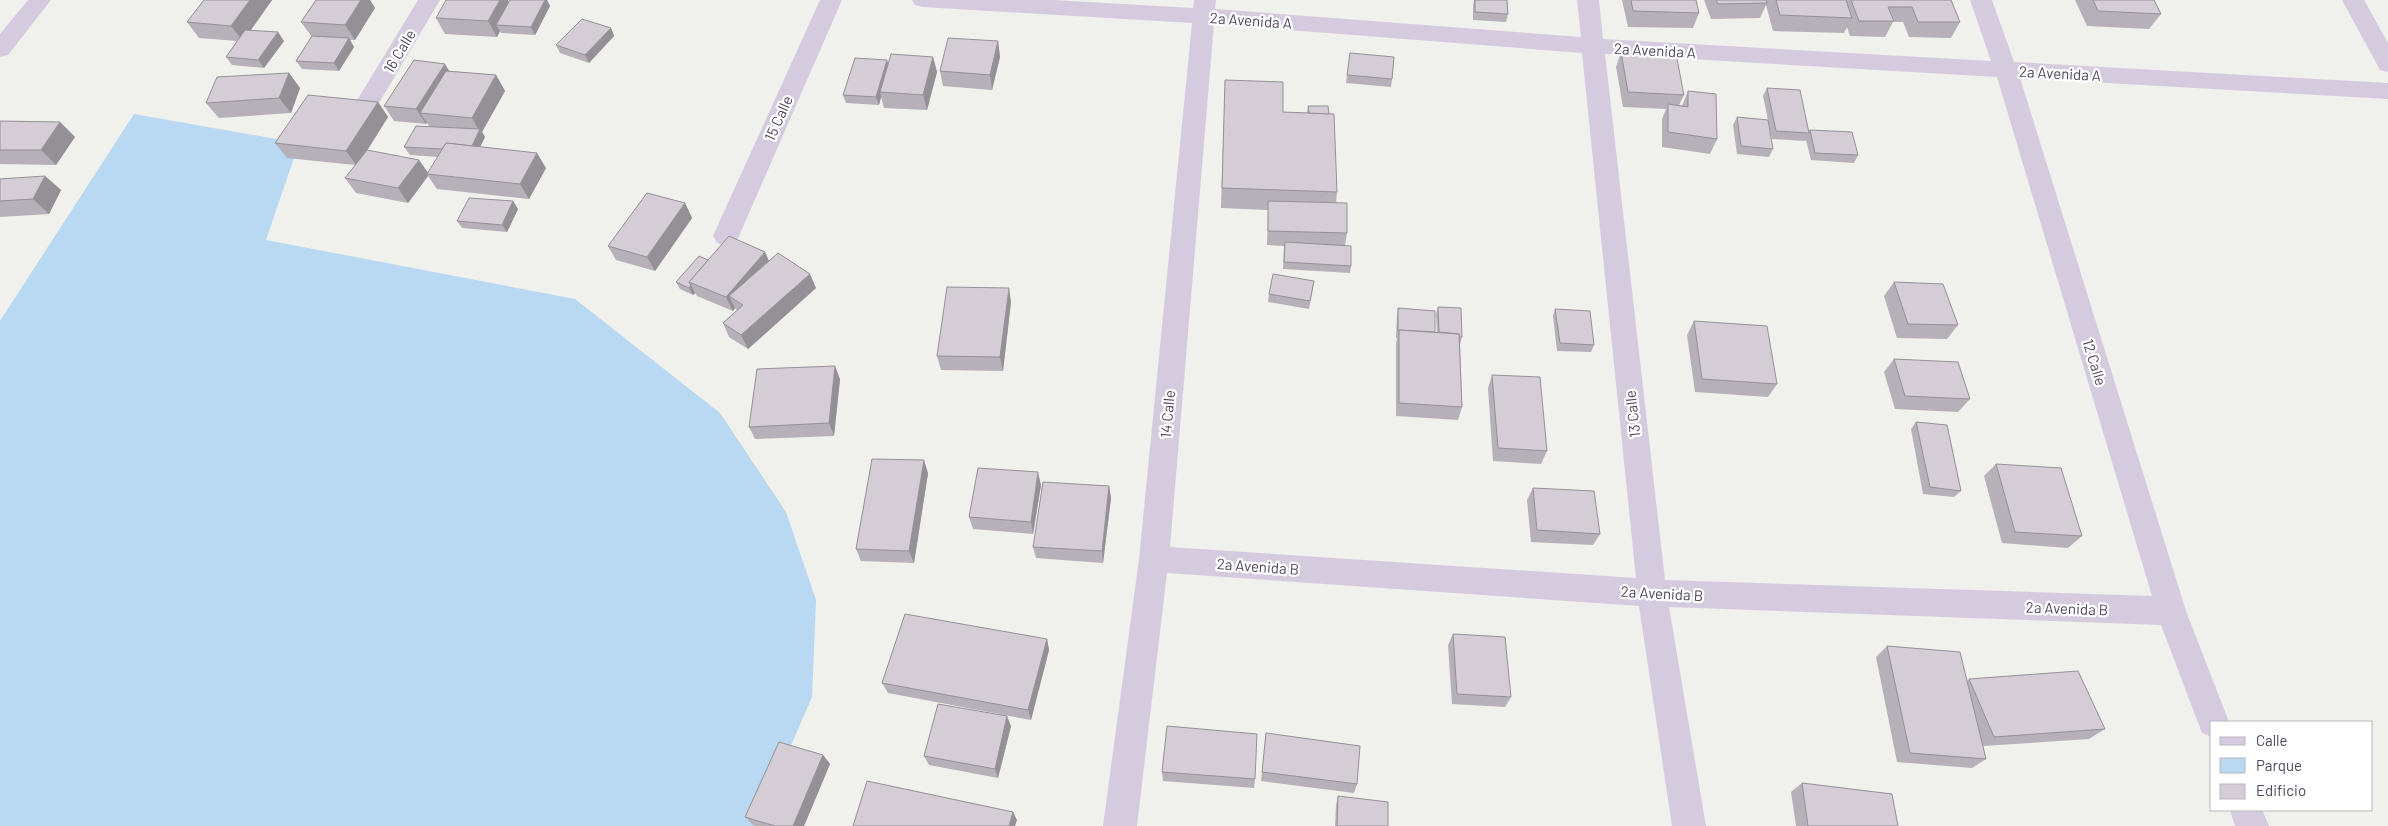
<svg xmlns="http://www.w3.org/2000/svg" width="2388" height="826" viewBox="0 0 2388 826" font-family="Barlow,sans-serif">
<rect width="100%" height="100%" fill="#f0f0ed"/>
<path fill="#b9d8f1" d="M134 114 299 143 266 240 575 299 720 413 786 512 816 600 812 697 756 826H0V321Z"/>
<g fill="none" stroke-linecap="round" stroke-linejoin="round">
<g fill="#d5cbdf" fill-rule="evenodd">
<path d="M28 0H51L8 55 0 57V34Z"/>
<path d="M418 0H440L376 108 368 110 360 108 356 102Z"/>
<path d="M820 0H842L739 236 735 243 726 246 717 243 713 236Z"/>
<path d="M912 0H1053L1193 8 1194 0H1216L1215 9 1581 37 1577 0H1599L1603 39 1991 61 1970 0H1992L2014 62 2388 83V99L2020 78 2186 611 2229 722H2212V737L2202 733 2161 625 1669 607 1706 826H1672L1639 606 1167 573 1137 826H1103L1139 559 1192 23 923 7 915 5ZM1214 24 1582 53 1636 578 1170 547ZM1605 54 1997 77 2152 596 1665 580Z"/>
<path d="M2342 0H2364L2388 43V72L2380 70Z"/>
<path d="M2230 810H2262L2269 826H2235Z"/>
</g>
</g>
<g fill="#b6b0b8">
<path d="M272 0 251 30 284 41 264 68 232 65 226 57 237 41 199 38 187 22Z"/>
<path d="M316 0H370L375 8 355 40H350L354 47 339 71 302 69 296 61 312 37 301 22Z"/>
<path d="M510 0H547L550 6 535 35 501 33 500 31 497 37 445 34 436 18 509 2Z"/>
<path d="M1474 0H1507L1508 14 1506 22 1473 20V6Z"/>
<path d="M1622 0H1696L1699 13 1693 28 1628 27Z"/>
<path d="M1704 0H1951L1960 22 1951 38 1909 37 1903 22H1893L1885 37 1850 36 1847 27 1844 33 1773 31 1766 5 1760 18 1711 19Z"/>
<path d="M2075 0H2154L2161 14 2149 29 2087 26Z"/>
<path d="M611 28 614 36 589 63 560 53 556 45Z"/>
<path d="M998 41 1000 57 992 90 943 86 940 71Z"/>
<path d="M1621 52 1684 95 1679 105 1682 106 1688 91 1717 139 1710 154 1662 147V119L1666 109 1623 107 1616 67Z"/>
<path d="M1350 53 1392 79 1391 87 1346 83Z"/>
<path d="M933 57 937 72 927 110 884 108 881 97 879 105 846 103 843 95 887 60 888 64Z"/>
<path d="M449 71 496 75 505 91 482 132 485 137 480 147 546 168 529 199 437 189 428 176 408 203 356 193 345 178 355 165 287 158 275 143 378 102 388 117 367 151 428 173 438 157 410 155 404 147 429 126 427 123 426 124 394 121 384 106Z"/>
<path d="M289 73 300 88 291 113 219 118 206 103Z"/>
<path d="M1225 80 1283 112 1307 113 1308 106 1337 192 1336 203 1347 233 1345 246 1351 266 1350 273 1283 269 1284 246 1267 245 1268 210 1221 208Z"/>
<path d="M1767 88 1809 131 1810 130 1858 155 1854 163 1811 160 1806 140 1805 141 1772 139 1763 96Z"/>
<path d="M1737 117 1773 149 1769 157 1737 154 1733 125Z"/>
<path d="M0 121 60 122 75 137 56 165 0 164Z"/>
<path d="M45 176 61 190 49 214 0 217V179Z"/>
<path d="M513 201 518 209 507 232 462 228 457 221Z"/>
<path d="M685 203 692 218 655 271 616 260 608 246Z"/>
<path d="M765 252 769 261 816 288 748 349 729 337 723 323 737 310 735 308 733 311 697 296 695 293 693 295 680 289 676 282 708 260Z"/>
<path d="M1314 281 1309 309 1268 302 1269 294Z"/>
<path d="M1894 282 1958 325 1947 339 1897 338 1884 296Z"/>
<path d="M1011 302 1003 371 941 370 937 356Z"/>
<path d="M1438 307 1462 337 1460 345 1462 407 1458 420 1396 416V344L1397 338H1396L1397 315 1398 308 1435 332H1437L1436 314Z"/>
<path d="M1555 309 1594 345 1591 352 1557 351 1553 316Z"/>
<path d="M1694 321 1777 384 1768 397 1695 392 1687 335Z"/>
<path d="M1894 359 1970 399 1958 412 1895 409 1884 372Z"/>
<path d="M1492 375 1547 451 1541 464 1493 461 1488 388Z"/>
<path d="M840 379 834 436 755 439 749 427Z"/>
<path d="M1916 422 1961 491 1954 497 1923 494 1911 429Z"/>
<path d="M1996 464 2082 536 2068 548 2002 543 1984 476Z"/>
<path d="M928 473 914 563 861 561 856 549Z"/>
<path d="M1041 485 1033 534 973 529 969 517Z"/>
<path d="M1109 486 1111 498 1103 563 1036 558 1033 547Z"/>
<path d="M1533 488 1600 534 1593 545 1531 542 1527 500Z"/>
<path d="M1453 634 1511 697 1505 707 1452 704 1448 645Z"/>
<path d="M1047 639 1049 650 1031 720 888 693 882 683Z"/>
<path d="M1887 646 1967 681 1969 679 2105 729 2089 739 1983 746 1986 759 1972 768 1897 762 1876 657Z"/>
<path d="M1011 726 998 778 929 765 924 756Z"/>
<path d="M1266 733 1357 784 1354 793 1261 781Z"/>
<path d="M823 755 830 764 804 826H756L753 825 745 817Z"/>
<path d="M1162 772 1255 779 1254 788 1163 781Z"/>
<path d="M1802 783 1898 826H1796L1791 792Z"/>
<path d="M1338 796 1388 826H1335L1336 805Z"/>
</g>
<g fill="#949096">
<path d="M250 0H272L243 41 231 26Z"/>
<path d="M361 0H370L375 8 355 40 345 25Z"/>
<path d="M500 0H508L512 8 496 25 500 31 497 37 488 21Z"/>
<path d="M545 0H547L550 6 535 35 531 27Z"/>
<path d="M611 28 614 36 589 63 585 55Z"/>
<path d="M278 32 284 41 264 68 258 60Z"/>
<path d="M349 38 354 47 339 71 334 63Z"/>
<path d="M998 41 1000 57 992 90 990 75Z"/>
<path d="M933 57 937 72 927 110 923 95Z"/>
<path d="M887 60 889 68 880 92 881 97 879 105 876 97Z"/>
<path d="M445 64 454 79 420 113 427 123 426 124 416 109Z"/>
<path d="M289 73 300 88 291 113 279 98Z"/>
<path d="M496 75 505 91 482 132 485 137 474 159 469 151 479 130 472 118Z"/>
<path d="M378 102 388 117 357 166 346 151Z"/>
<path d="M60 122 75 137 56 165 41 150Z"/>
<path d="M537 153 546 168 529 199 520 184Z"/>
<path d="M419 160 429 174H427L428 176 408 203 398 188Z"/>
<path d="M45 176 61 190 49 214 33 199Z"/>
<path d="M513 201 518 209 507 232 502 225Z"/>
<path d="M685 203 692 218 655 271 647 257Z"/>
<path d="M765 252 771 266 729 296 735 308 733 311 726 297Z"/>
<path d="M810 274 816 288 748 349 741 335Z"/>
<path d="M691 285 695 293 693 295 689 288Z"/>
<path d="M1009 288 1011 302 1003 371 1000 357Z"/>
<path d="M835 366 840 379 834 436 829 423Z"/>
<path d="M924 460 928 473 914 563 909 551Z"/>
<path d="M1038 472 1041 485 1033 534 1031 522Z"/>
<path d="M1109 486 1111 498 1103 563 1102 551Z"/>
<path d="M1047 639 1049 650 1031 720 1028 710Z"/>
<path d="M1007 716 1011 726 998 778 995 769Z"/>
<path d="M823 755 830 764 804 826H793Z"/>
<path d="M1013 812 1017 820 1015 826H1009Z"/>
</g>
<g fill="#d4cdd6" stroke="#949096">
<path d="M204 0H250L231 26 187 22Z"/>
<path d="M316 0H361L345 25 301 22Z"/>
<path d="M446 0H500L488 21 436 18Z"/>
<path d="M510 0H545L531 27 496 25Z"/>
<path d="M1475 0H1507L1508 14 1475 12Z"/>
<path d="M1631 0H1696L1699 13 1633 11Z"/>
<path d="M1716 0H1766L1767 3 1718 4Z"/>
<path d="M1776 0H1846L1852 18 1780 15Z"/>
<path d="M1851 0H1951L1960 22H1918L1912 7H1888L1894 21H1859Z"/>
<path d="M2093 0H2154L2161 14 2098 11Z"/>
<path d="M582 19 611 28 585 55 556 45Z"/>
<path d="M245 30 278 32 258 60 226 57Z"/>
<path d="M312 36 349 38 334 63 296 61Z"/>
<path d="M948 38 998 41 990 75 940 71Z"/>
<path d="M1621 52 1676 54 1684 95 1628 92Z"/>
<path d="M1350 53 1394 57 1392 79 1347 75Z"/>
<path d="M891 54 933 57 923 95 880 92Z"/>
<path d="M855 58 887 60 876 97 843 95Z"/>
<path d="M414 60 445 64 416 109 384 106Z"/>
<path d="M446 71 496 75 472 118 420 113Z"/>
<path d="M289 73 279 98 206 103 217 77Z"/>
<path d="M1225 80 1283 82V112L1334 114 1337 192 1222 188Z"/>
<path d="M1767 88 1800 90 1809 133 1776 131Z"/>
<path d="M1688 91 1716 94 1717 139 1668 132V104L1688 107Z"/>
<path d="M308 95 378 102 346 151 275 143Z"/>
<path d="M1308 106H1328L1329 114 1309 113Z"/>
<path d="M1737 117 1768 120 1773 149 1741 146Z"/>
<path d="M0 121 60 122 41 150H0Z"/>
<path d="M416 126 480 129 472 146 446 143 442 149 404 147Z"/>
<path d="M1810 130 1852 132 1858 155 1815 153Z"/>
<path d="M446 143 537 153 520 184 427 174Z"/>
<path d="M367 150 419 160 398 188 345 178Z"/>
<path d="M45 176 33 199 0 201V179Z"/>
<path d="M647 193 685 203 647 257 608 246Z"/>
<path d="M469 198 513 201 502 225 457 221Z"/>
<path d="M1268 201 1347 203V233L1268 231Z"/>
<path d="M729 236 765 252 726 297 689 282Z"/>
<path d="M1285 242 1351 246V266L1284 262Z"/>
<path d="M778 253 810 274 741 335 723 323 743 305 729 296Z"/>
<path d="M699 256 708 260 689 282 691 285 689 288 676 282Z"/>
<path d="M1273 274 1314 281 1310 301 1269 294Z"/>
<path d="M1894 282 1943 284 1958 325 1908 324Z"/>
<path d="M947 287 1009 288 1000 357 937 356Z"/>
<path d="M1438 307 1461 308 1462 337H1459V334L1439 332Z"/>
<path d="M1398 308 1435 311V332L1399 330V331H1398Z"/>
<path d="M1555 309 1590 311 1594 345 1560 343Z"/>
<path d="M1694 321 1767 326 1777 384 1702 379Z"/>
<path d="M1399 330 1459 334 1462 407 1399 403Z"/>
<path d="M1894 359 1958 362 1970 399 1905 396Z"/>
<path d="M835 366 829 423 749 427 757 369Z"/>
<path d="M1492 375 1540 377 1547 451 1498 448Z"/>
<path d="M1916 422 1947 425 1961 491 1930 487Z"/>
<path d="M872 459 924 460 909 551 856 549Z"/>
<path d="M1996 464 2061 468 2082 536 2015 532Z"/>
<path d="M978 468 1038 472 1031 522 969 517Z"/>
<path d="M1043 482 1109 486 1102 551 1033 547Z"/>
<path d="M1533 488 1594 491 1600 534 1537 530Z"/>
<path d="M905 614 1047 639 1028 710 882 683Z"/>
<path d="M1453 634 1505 637 1511 697 1457 694Z"/>
<path d="M1887 646 1960 652 1986 759 1910 753Z"/>
<path d="M2078 671 2105 729 1994 737 1969 679Z"/>
<path d="M938 704 1007 716 995 769 924 756Z"/>
<path d="M1167 726 1257 734 1255 779 1162 772Z"/>
<path d="M1266 733 1360 746 1357 784 1262 772Z"/>
<path d="M779 742 823 755 793 826H775L745 817Z"/>
<path d="M867 781 1013 812 1009 826H853Z"/>
<path d="M1802 783 1892 794 1898 826H1808Z"/>
<path d="M1338 796 1388 802V826H1337Z"/>
</g>
<g text-anchor="middle" dominant-baseline="central" stroke-width="4.5" stroke-linejoin="round" paint-order="stroke">
<g font-size="15" fill="#51455c" stroke="#fff">
<text transform="translate(1251 20) rotate(4)">2a Avenida A</text>
<text transform="translate(1655 50) rotate(3)">2a Avenida A</text>
<text transform="translate(399 51) rotate(-59)">16 Calle</text>
<text transform="translate(2060 73) rotate(3)">2a Avenida A</text>
<text transform="translate(778 118) rotate(-66)">15 Calle</text>
<text transform="translate(2095 362) rotate(73)">12 Calle</text>
<text transform="translate(1167 414) rotate(-85)">14 Calle</text>
<text transform="translate(1632 414) rotate(-96)">13 Calle</text>
<text transform="translate(1258 566) rotate(4)">2a Avenida B</text>
<text transform="translate(1662 593) rotate(3)">2a Avenida B</text>
<text transform="translate(2067 608) rotate(2)">2a Avenida B</text>
</g>
</g>
<rect x="2210" y="721" width="162" height="90" fill="#ffffff" stroke="#b9b5be"/>
<rect x="2220" y="737" width="25" height="8" fill="#d5cbdf" stroke="#b9b5be"/>
<text x="2256" y="746" font-size="15" fill="#51455c">Calle</text>
<rect x="2220" y="758" width="25" height="15" fill="#b9d8f1" stroke="#b9b5be"/>
<text x="2256" y="771" font-size="15" fill="#51455c">Parque</text>
<rect x="2220" y="784" width="25" height="15" fill="#d4cdd6" stroke="#b9b5be"/>
<text x="2256" y="796" font-size="15" fill="#51455c">Edificio</text>
</svg>
